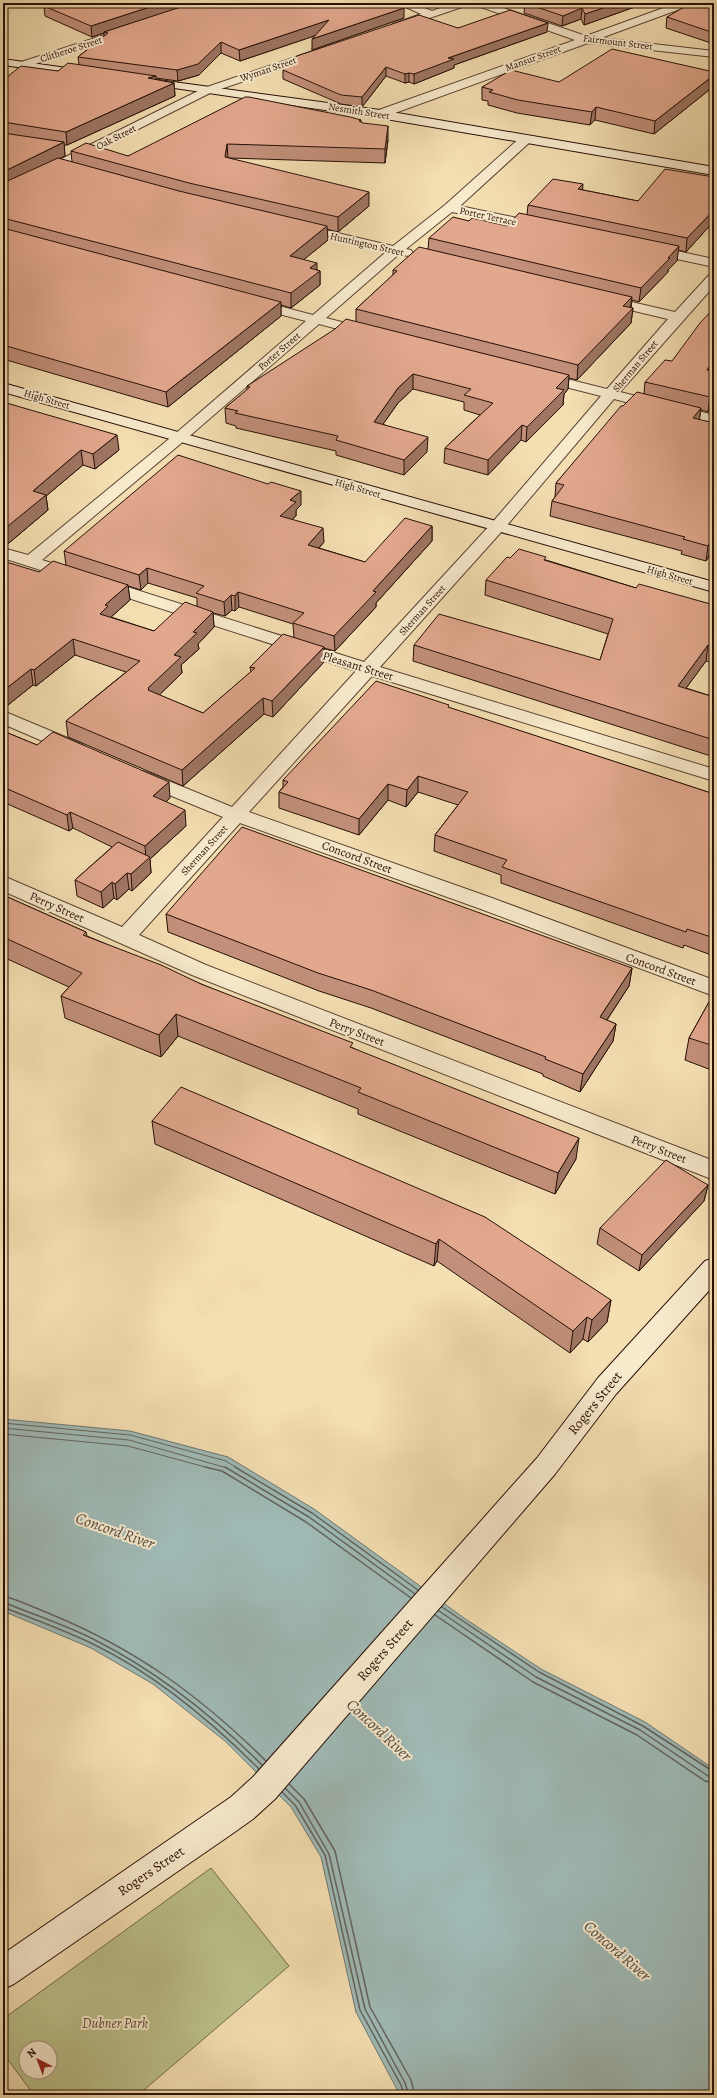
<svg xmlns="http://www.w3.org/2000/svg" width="717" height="2098" viewBox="0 0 717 2098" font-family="Alegreya,serif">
<rect width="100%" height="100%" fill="#f4dfb2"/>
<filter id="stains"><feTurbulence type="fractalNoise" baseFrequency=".005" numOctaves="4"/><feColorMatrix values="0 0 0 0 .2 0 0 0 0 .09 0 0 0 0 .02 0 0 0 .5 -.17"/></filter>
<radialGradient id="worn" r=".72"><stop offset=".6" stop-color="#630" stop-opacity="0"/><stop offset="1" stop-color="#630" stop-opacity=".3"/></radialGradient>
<path fill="#bcc18b" stroke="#726849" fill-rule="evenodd" d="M211 1868 289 1966 138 2095H34L3 2053V2019ZM26 2048H50V2072H26Z"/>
<path fill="#9fbab6" stroke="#6f7670" d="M3 1419 130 1431 228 1457 314 1509 464 1618 541 1669 645 1722 714 1769V2095H400L356 2012 321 1857 291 1807 225 1741 153 1684 91 1648 3 1611Z"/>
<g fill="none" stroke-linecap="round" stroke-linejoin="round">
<g stroke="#63645e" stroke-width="1">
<path d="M3 1423 130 1435 226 1461 237 1468"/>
<path d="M3 1428 129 1440 227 1468"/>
<path d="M3 1434 128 1446 209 1468"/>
</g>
<g stroke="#63645e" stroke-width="1.5">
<path d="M205 1467 222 1471 306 1522 411 1598"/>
<path d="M225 1467 309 1517 415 1594"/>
<path d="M235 1467 312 1513 418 1590"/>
<path d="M3 1596C19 1600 33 1607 48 1613 136 1649 199 1695 266 1761"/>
<path d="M3 1602C34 1615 66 1625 95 1640 158 1672 213 1716 262 1765"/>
<path d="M3 1607C33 1619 64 1630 93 1644 155 1674 210 1720 259 1769"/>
<path d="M442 1607 539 1672 643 1726 714 1772"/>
<path d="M439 1611 536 1677 640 1730 708 1776 714 1777"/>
<path d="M435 1615 533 1682 637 1735 705 1781 714 1783"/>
<path d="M289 1784 304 1799 335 1851 370 2007 411 2080 415 2095"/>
<path d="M285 1788 299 1802 329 1854 365 2009 405 2083 409 2095"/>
<path d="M282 1792 295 1805 325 1855 360 2010 401 2085 404 2095"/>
</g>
<defs>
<g id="street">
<path d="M397 3H412L432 11 454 3H469L468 5 397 29 392 26 393 24 421 14Z"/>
<path d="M474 3H489L586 36 677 3H692L691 5 601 38 714 51V57L588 43 384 117H376L374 114 376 111 575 40 475 5Z"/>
<path d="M129 27 134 30 133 32 26 67H18L16 65 18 63Z"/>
<path d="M319 49 323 50 325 52 323 54 212 92 3 197V188L204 88Z"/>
<path d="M526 135 532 139 530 142 460 206 546 224 548 227 546 230 541 231 452 212 406 249 411 250 413 253 411 256 398 255 326 318 373 330 375 333 373 336 368 337 319 324 185 440 42 560 364 662 491 524 601 396 534 379 532 376 534 373 539 372 607 389 668 319 596 302 594 299 596 296 601 295 675 312 709 275 714 274V286L620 392 714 415V425L614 399 503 530 380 667 714 769V781L372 676 249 812 492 898 714 980V996L478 908 240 823 139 935 206 965 714 1161V1180L192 975 3 891V876L122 927 223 817 135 781 132 777 135 773 142 771 149 773 232 807 356 671 3 558V548L28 555 175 434 306 321 247 306 245 303 247 300 252 299 313 315 386 252 294 231 292 228 294 225 299 224 393 246 445 205 522 136Z"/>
<path d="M649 245 714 259V267L644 252 642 249Z"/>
<path d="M3 711 82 744 84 748 82 752 75 754 68 752 3 724Z"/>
</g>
<g id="secondary">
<path d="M3 59 88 71 94 74 88 77 3 65Z"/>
<path d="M144 78 380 110 714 167V175L380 118 140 83 138 81 140 79Z"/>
<path d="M3 383 714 582V592L3 392Z"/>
<path d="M714 1258V1285L616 1394 555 1474 275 1799 253 1819 229 1836 14 1984 3 1989V1954L231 1797 253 1777 537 1458 598 1378 705 1261Z"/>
</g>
</defs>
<use href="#street" stroke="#5a4332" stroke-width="2"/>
<use href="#secondary" stroke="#270f07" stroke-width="2"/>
<use href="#street" fill="#f8eacd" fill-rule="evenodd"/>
<use href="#secondary" fill="#f8eacd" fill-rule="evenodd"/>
</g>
<g fill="#c2907a" stroke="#270f07" fill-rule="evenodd">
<path d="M525 3H646L584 25 581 19 562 26 524 13Z"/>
<path d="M714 3V44L666 28 667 17Z"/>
<path d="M44 6 404 18 312 50 314 36 240 61 221 53 199 75 178 81 156 78V80L174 83 175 96 67 145H64L65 156 59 159 72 162 71 151 128 156 361 120V122L388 140 385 163 229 158 369 206 338 232 327 229 328 240 303 260 317 270 320 271V285L291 308 281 305V316L168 407 3 359V80L58 71 79 65 78 57 104 36V33L92 37 45 16Z"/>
<path d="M458 28 547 32 454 65V68L414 84 409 82 405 83 386 76 362 107 341 104 283 79V70Z"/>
<path d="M714 72V86L654 134 595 120 590 125 517 113 488 105V101L482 100V87Z"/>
<path d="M714 177V221L686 252 678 250 677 261 668 270V272L639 302 632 300 631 308H633L631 323 577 380 569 378 568 389 564 394 563 405 526 442 521 440 488 475 444 463 445 448 480 415 464 410V402L413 389 398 403 383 424 427 452 404 475 336 455V451L236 428V426L226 423 225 408 247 390V386L356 322V309L393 275V270L428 249 429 238 469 221 507 226 527 215 528 205 583 190 638 201Z"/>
<path d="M713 371H714L708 412 701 410 699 420 714 423V557L709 556 706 561 681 554 682 551 550 516 552 501 555 497 556 483 623 406 644 394 645 382Z"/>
<path d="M3 402 119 450 95 469 83 465 46 496 48 510 3 548Z"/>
<path d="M301 505 296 510V516L292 520 324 542 319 548 365 562 432 526V541L376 603V607L335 651 324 648V662L273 717 264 714 183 786 68 737 66 721 126 672 75 655 36 686 33 685 3 709 39 572 66 565 64 551ZM148 583 197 598V606L154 631 111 617 130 600 128 586 141 590ZM239 607 293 624 294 637 250 667 251 672 203 713 159 695 182 673 181 665 199 649 198 644 214 627 213 613 225 616 232 610 235 611Z"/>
<path d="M510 558 546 560 636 588 714 605V663L706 661 686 688 714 697V757L413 661 414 645 600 660 608 634 485 595 486 580Z"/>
<path d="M449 708 714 794V956L684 945 683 948 501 883V875L434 851 435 835 458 805 418 792 406 807 388 800 359 835 279 808V792L283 787V780Z"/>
<path d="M3 731 37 745 170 798 166 802 186 826 150 859 151 873 132 891 129 889 117 900 114 898 103 908 77 896 75 880 112 847 73 828 69 831 3 802Z"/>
<path d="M3 895 86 932 87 936 353 1048 576 1159 555 1194 358 1114V1109L178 1036 161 1057 65 1018 61 996 69 987 3 957Z"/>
<path d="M166 914 632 968 629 986 607 1020 616 1024 613 1041 580 1092 543 1076V1074L371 1008 319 991 168 932Z"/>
<path d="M714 993V1071L685 1060 689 1038Z"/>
<path d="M152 1121 611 1300 607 1322 588 1342 583 1339 570 1353 437 1261 434 1266 155 1144Z"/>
<path d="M708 1185 704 1201 639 1271 597 1244 600 1228Z"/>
</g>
<g fill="#9e7663" stroke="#270f07">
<path d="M162 3H195L104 32V33L92 37 91 26Z"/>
<path d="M618 3H646L584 25 585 14Z"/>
<path d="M404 8V18L312 50V39Z"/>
<path d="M582 8 581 19 562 26 563 16Z"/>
<path d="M329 20V31L240 61 239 50Z"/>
<path d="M548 23 547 32 454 65V68L414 84V74L448 58Z"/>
<path d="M221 42V53L199 75 178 81 177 70Z"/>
<path d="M386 67V76L362 107V97Z"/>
<path d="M409 73V82L405 83V74Z"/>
<path d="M714 75V86L654 134 655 121Z"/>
<path d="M156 76 157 88 148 78Z"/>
<path d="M174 83 175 96 67 145 66 132Z"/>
<path d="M596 107 595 120 590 125 592 112Z"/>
<path d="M388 126V140L385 163V149Z"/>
<path d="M64 142 65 156 3 186V172Z"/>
<path d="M227 144 228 158 225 157Z"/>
<path d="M583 184 582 197 578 189Z"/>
<path d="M369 192V206L338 232V217Z"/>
<path d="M714 210V221L686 252 687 238Z"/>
<path d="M327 226 328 240 291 270 290 256Z"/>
<path d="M679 246 677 261 668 270V272L639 302 641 288Z"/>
<path d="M317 263V273L320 271V285L291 308V293L310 268Z"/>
<path d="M632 297 630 311 633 308 631 323 577 380 578 365 623 306Z"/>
<path d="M281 302V316L168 407 166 392Z"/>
<path d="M714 359V370L705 384 707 370Z"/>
<path d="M413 374V389L398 403 374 437V422L398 388Z"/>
<path d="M569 375 568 389 564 394 563 405 526 442 527 427 556 388Z"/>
<path d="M714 392V404L708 412 710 397Z"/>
<path d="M701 408 699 423 693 418Z"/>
<path d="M522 425 521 440 488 475V460Z"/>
<path d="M117 435 119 450 95 469 93 454Z"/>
<path d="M428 437 427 452 404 475V460Z"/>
<path d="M81 450 83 465 46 496 48 510 3 548V530L33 491Z"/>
<path d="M301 491V505L296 510V516L280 531V516L290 500Z"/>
<path d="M432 526V541L376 603V607L335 651 334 636 373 591Z"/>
<path d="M323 528 324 542 308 560V545Z"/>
<path d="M711 541 709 556 706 561 708 546Z"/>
<path d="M147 568 148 583 141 590 139 575Z"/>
<path d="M128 585 130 600 110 618 100 614 105 605Z"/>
<path d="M238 592 239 607 235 611V596Z"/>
<path d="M231 595 232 610 225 616 224 602Z"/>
<path d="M213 612 214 627 198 644 199 649 181 665 182 673 151 703 148 688 193 632Z"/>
<path d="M73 639 75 655 36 686 34 670Z"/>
<path d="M708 645 706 661 676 702 678 686Z"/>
<path d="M324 647V662L273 717 272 701Z"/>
<path d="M31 669 33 685 3 709V691Z"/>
<path d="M263 698 264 714 183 786 182 770Z"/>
<path d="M418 776V792L406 807 407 790Z"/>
<path d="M169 782 170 798 155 812 153 796Z"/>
<path d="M388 784V800L359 835V819Z"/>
<path d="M185 810 186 826 150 859 151 873 132 891 131 874 146 860 145 846Z"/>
<path d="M70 812 73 828 69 831 67 815Z"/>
<path d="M127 873 129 889 117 900 115 884Z"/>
<path d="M112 882 114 898 103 908 101 892Z"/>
<path d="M632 968 629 986 597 1035 600 1017Z"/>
<path d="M176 1014 178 1036 161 1057 159 1035Z"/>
<path d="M616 1024 613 1041 580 1092 583 1074Z"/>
<path d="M579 1138 576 1159 555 1194 558 1173Z"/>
<path d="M708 1185 704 1201 639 1271 642 1255Z"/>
<path d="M439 1239 437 1261 434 1266 436 1244Z"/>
<path d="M611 1300 607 1322 588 1342 592 1320Z"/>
<path d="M587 1317 583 1339 570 1353 573 1331Z"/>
</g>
<g fill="#e2a88e" stroke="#270f07">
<path d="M52 3H162L91 26 44 6Z"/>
<path d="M193 3H391L404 8 312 39 329 20 239 50 221 42 198 64 177 70 78 57 108 33 104 32Z"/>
<path d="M525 3H618L585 14 582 8 563 16Z"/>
<path d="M691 3H714V33L667 17Z"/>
<path d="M510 10 548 23 448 58 454 59 414 74 409 73 405 74 386 67 362 97 341 95 283 70 297 56 419 15 458 28Z"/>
<path d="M612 49 714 72V75L655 121 596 107 592 112 518 100 489 92 493 90 482 87 511 70 559 82Z"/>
<path d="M68 63 156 76 148 78 174 83 66 132 3 122V80L21 66 58 71Z"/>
<path d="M245 97H249L350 117 361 120 359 121 363 123 388 126 385 149 227 144 225 157 369 192 338 217 189 183 71 151 86 143 128 156Z"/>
<path d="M3 133 64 142 3 172Z"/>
<path d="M58 158 179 191 327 226 290 256 317 263 310 268 320 271 291 293 3 218V183Z"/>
<path d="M665 169 714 177V210L687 238 528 205 553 179 583 184 578 189 638 201Z"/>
<path d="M519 213 679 246 668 258H670L641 288 429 238 453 217 469 221 472 218 507 226Z"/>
<path d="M3 228 281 302 166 392 3 345Z"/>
<path d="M419 247 632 297 623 306 633 308 578 365 356 309 397 271 393 270Z"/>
<path d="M714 308V359L707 370 714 371V392L710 397 645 382 665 360 672 361 700 323Z"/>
<path d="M346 319 569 375 556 388 564 390 527 427 522 425 488 460 445 448 493 403 464 395 471 389 413 374 398 388 374 422 428 437 404 460 336 440 338 436 235 413 238 411 225 408 250 387 247 386 335 329Z"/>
<path d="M637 392 701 408 693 418 714 423V542L711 541 708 546 683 539 685 537 552 501 564 485 556 483 621 406H623Z"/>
<path d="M3 402 117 435 93 454 81 450 33 491 46 495 3 530Z"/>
<path d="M178 455 268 484 271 482 301 491 290 500 296 502 280 516 323 528 308 545 365 562 405 518 432 526 373 591 376 592 334 636 293 623 304 613 238 592 235 596 231 595 224 602 196 593 204 586 147 568 139 575 64 551Z"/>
<path d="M519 549 546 557 544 560 636 588 639 584 714 605V647L708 645 678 686 714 697V740L414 645 439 614 600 660 613 619 486 580 507 557 510 558Z"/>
<path d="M3 561 39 572 53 561 128 585 105 605 108 606 100 614 154 631 185 602 213 612 193 632 197 633 174 655 181 657 148 688 149 689 148 690 203 713 255 668 250 667 283 634 324 647 272 701 263 698 182 770 66 721 140 661 73 639 34 670 31 669 3 691Z"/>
<path d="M376 681 449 705 448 707 714 794V938L687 929 686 932 502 867 507 860 435 835 468 792 418 776 407 790 388 784 359 819 279 792 288 782 283 780Z"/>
<path d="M3 731 37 745 53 732 169 782 153 796 185 810 145 846 70 812 67 815 3 787Z"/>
<path d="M242 827 632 968 600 1017 616 1024 583 1074 545 1059 546 1057 371 990 318 973 166 914Z"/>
<path d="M118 842 150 857 131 874 127 873 115 884 112 882 101 892 75 880Z"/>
<path d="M3 895 86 932 83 935 161 965 201 984 353 1043 350 1047 579 1138 558 1173 358 1092 361 1088 176 1014 159 1035 61 996 82 973 3 937Z"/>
<path d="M714 993V1046L689 1038Z"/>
<path d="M181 1087 485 1217 611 1300 592 1320 587 1317 573 1331 439 1239 436 1244 152 1121Z"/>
<path d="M666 1160 708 1185 642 1255 600 1228Z"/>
</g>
<g text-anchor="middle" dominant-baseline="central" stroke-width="4" stroke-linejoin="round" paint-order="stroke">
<g font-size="10" fill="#270f07" stroke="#f8eacd">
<text transform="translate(618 42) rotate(7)">Fairmount Street</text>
<text transform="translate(71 49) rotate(-18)">Clitheroe Street</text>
<text transform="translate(533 58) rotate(-20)">Mansur Street</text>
<text transform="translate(268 69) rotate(-19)">Wyman Street</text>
<text transform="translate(359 111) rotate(9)">Nesmith Street</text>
<text transform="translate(116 137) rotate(-27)">Oak Street</text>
<text transform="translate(488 216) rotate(12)">Porter Terrace</text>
<text transform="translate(367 244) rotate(13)">Huntington Street</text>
<text transform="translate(279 351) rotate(-41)">Porter Street</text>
<text transform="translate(635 366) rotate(-50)">Sherman Street</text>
<text transform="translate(47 399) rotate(16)">High Street</text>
<text transform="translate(358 488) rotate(16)">High Street</text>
<text transform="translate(670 575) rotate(16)">High Street</text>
<text transform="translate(422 610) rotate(-48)">Sherman Street</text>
<text transform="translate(204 850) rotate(-48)">Sherman Street</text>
</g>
<g font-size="12" fill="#270f07" stroke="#f8eacd">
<text transform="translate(358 666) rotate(17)">Pleasant Street</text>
<text transform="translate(357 857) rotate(20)">Concord Street</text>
<text transform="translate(57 907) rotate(24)">Perry Street</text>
<text transform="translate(661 969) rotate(20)">Concord Street</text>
<text transform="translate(357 1032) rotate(21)">Perry Street</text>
<text transform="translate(659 1149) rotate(21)">Perry Street</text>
</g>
<g font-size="14" fill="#270f07" stroke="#f8eacd">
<text transform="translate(595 1403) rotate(-51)">Rogers Street</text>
<text transform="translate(385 1650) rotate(-49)">Rogers Street</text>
<text transform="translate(151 1871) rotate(-34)">Rogers Street</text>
</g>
<g font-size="14" font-style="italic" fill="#5b4d35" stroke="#f8eacd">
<text x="115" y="2023">Dubner Park</text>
</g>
<g font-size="16" font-style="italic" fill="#514b44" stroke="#f8eacd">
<text transform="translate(115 1531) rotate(19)">Concord River</text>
<text transform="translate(379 1730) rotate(43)">Concord River</text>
<text transform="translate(617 1951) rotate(41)">Concord River</text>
</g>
</g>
<rect width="717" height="2098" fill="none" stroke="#f4dfb2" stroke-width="16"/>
<rect x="4" y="4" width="709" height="2090" fill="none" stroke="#270f07" stroke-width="2"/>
<rect x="8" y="8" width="701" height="2082" fill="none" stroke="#270f07"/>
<g transform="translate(38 2060) rotate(318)"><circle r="19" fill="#f8eacd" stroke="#a4927e"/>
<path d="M0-3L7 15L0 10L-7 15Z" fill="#8f2418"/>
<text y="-6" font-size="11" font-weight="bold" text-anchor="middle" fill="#270f07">N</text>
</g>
<rect width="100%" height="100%" filter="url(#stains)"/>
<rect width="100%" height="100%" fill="url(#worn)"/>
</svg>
